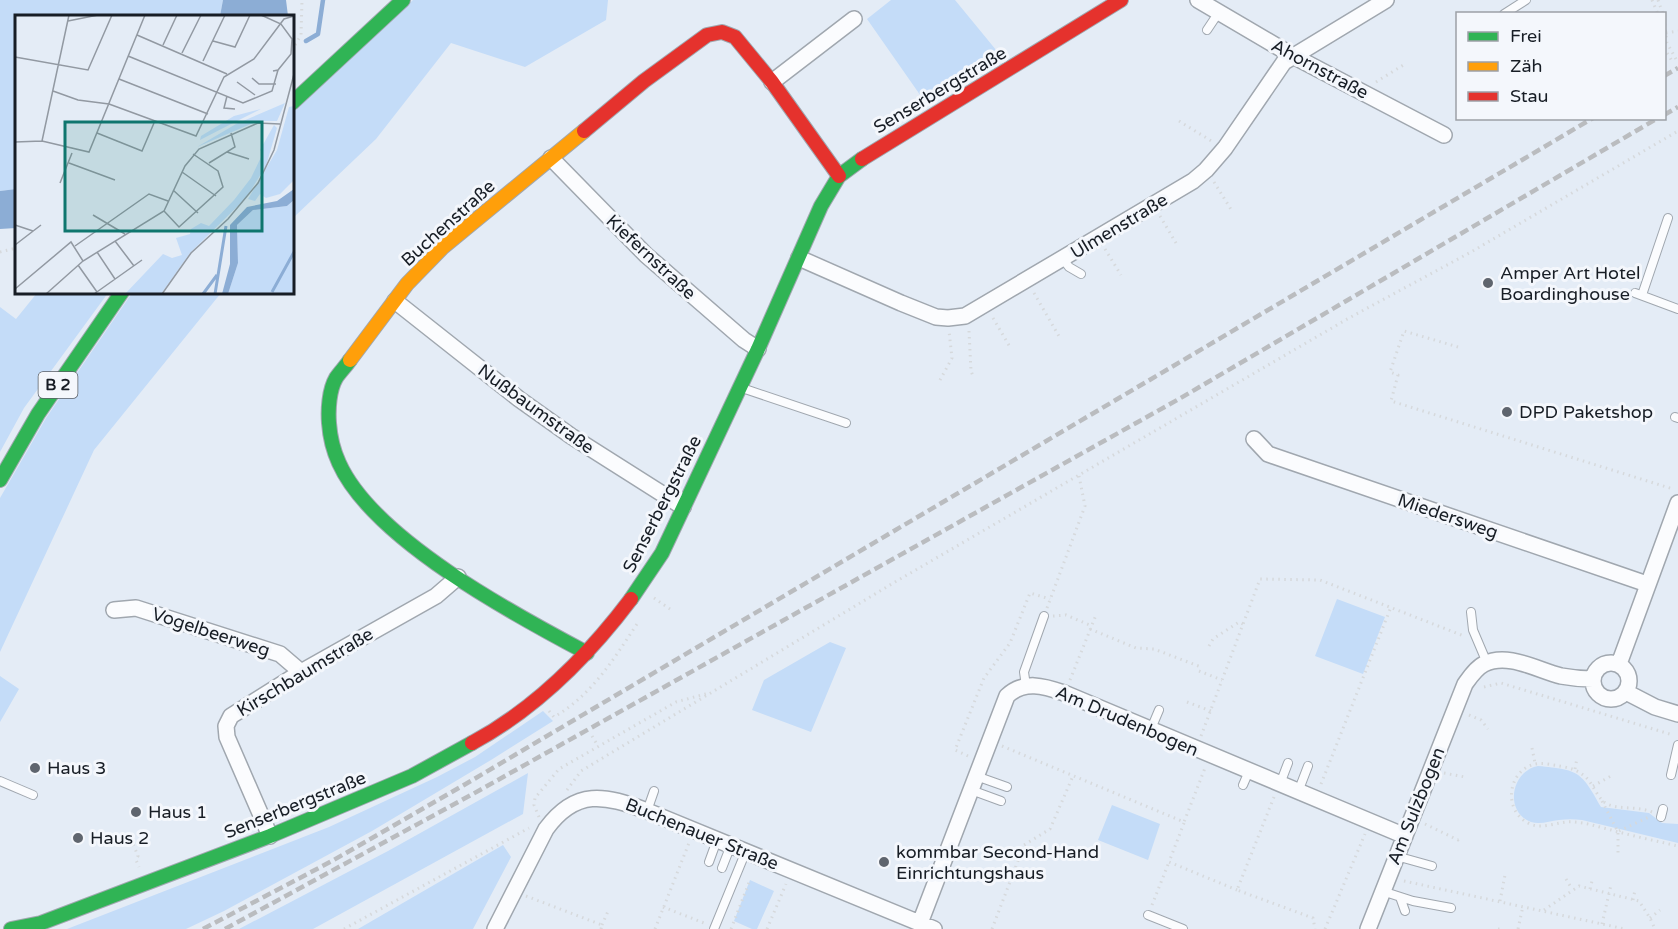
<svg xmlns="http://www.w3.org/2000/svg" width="1678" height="929" viewBox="0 0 1678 929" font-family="'Varela Round',sans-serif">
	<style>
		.green { fill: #c4dcf8 }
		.water { fill: #8cadd5 }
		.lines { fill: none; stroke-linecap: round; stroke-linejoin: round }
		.stream { stroke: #8cadd5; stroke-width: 4.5 }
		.lane-casing { stroke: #a0a7af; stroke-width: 10 }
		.street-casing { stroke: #a0a7af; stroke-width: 18 }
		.fast-casing { stroke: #a0a7af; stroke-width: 16 }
		.slow-casing { stroke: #a0a7af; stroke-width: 16 }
		.jam-casing { stroke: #a0a7af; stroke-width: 16 }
		.path { stroke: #d6d9dc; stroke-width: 3; stroke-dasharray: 1.5 4.5; stroke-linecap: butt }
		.lane { stroke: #fbfcfe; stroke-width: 8 }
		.street { stroke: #fbfcfe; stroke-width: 15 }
		.fast { stroke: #30b455; stroke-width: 14 }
		.slow { stroke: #ff9f0a; stroke-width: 14 }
		.jam { stroke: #e5322d; stroke-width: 14 }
		.rail { stroke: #babcbf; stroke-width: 4.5; stroke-dasharray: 9 4.5; stroke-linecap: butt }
		.poi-dot { fill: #5f656e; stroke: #f4f7fc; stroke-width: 2 }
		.labels { text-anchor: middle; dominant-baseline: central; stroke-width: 6; stroke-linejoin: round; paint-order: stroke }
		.shield { fill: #f4f7fc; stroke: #595e66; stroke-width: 1.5 }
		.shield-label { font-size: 16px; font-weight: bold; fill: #171d25 }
		.street-label { font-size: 18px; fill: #171d25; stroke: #f4f7fc }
		.poi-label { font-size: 18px; fill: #171d25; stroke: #f4f7fc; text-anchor: start }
		.inset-river { fill: none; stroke: #8cadd5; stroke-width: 3 }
		.inset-road { fill: none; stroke: #9299a2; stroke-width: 1.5 }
		.view { fill: #0f766e; fill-opacity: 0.15; stroke: #0f766e; stroke-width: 3 }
		.inset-edge { fill: none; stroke: #171d25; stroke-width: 3 }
	</style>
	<rect width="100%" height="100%" fill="#e4ecf6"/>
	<path class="green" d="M0 0H223L220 16H16V189L0 191Z
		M413 0H608L606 20 525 67 451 43 376 139 293 218 292 113Z
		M891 0H955L1001 56 925 102 867 19Z
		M37 293H108L24 408 0 452V307L16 319Z
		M132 293H221L94 450 0 652V498L46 418Z
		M1337 599 1385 617 1363 674 1315 656Z
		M830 642 846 648 811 732 752 710 764 680Z
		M0 676 19 689 0 722Z
		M543 711 553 721 491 760 372 831 224 911 186 929H67L329 827 437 777 475 757Z
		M1538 766C1579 770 1581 771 1601 807L1649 813 1662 823 1678 824V843L1582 820C1574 819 1567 819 1559 820 1550 821 1540 825 1531 822 1504 812 1511 771 1538 766Z
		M528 773 523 814 313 929H239L388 851Z
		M1112 805 1160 824 1148 860 1098 840Z
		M503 845 511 857 473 929H358Z
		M750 880 774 891 757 929H752L734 921Z"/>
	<path class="water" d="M223 0H286L288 16H220Z
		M16 189V228L0 229V191Z"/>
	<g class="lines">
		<path class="stream" d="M306 41 318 34 323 0"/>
		<g class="lane-casing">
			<path id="lane" d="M1504 14 1526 0
				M1207 30 1219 12
				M1063 259 1069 267 1081 274
				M1635 293 1678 309
				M1642 295 1668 218
				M742 388 846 423
				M1675 417 1678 418
				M1471 612 1473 630 1487 663
				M1026 686 1024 672 1044 616
				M1151 729 1159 710
				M1671 775 1678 745
				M976 776 1007 787
				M0 781 33 795
				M1280 784 1288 763
				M1243 785 1249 771
				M971 790 1001 801
				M1298 792 1308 766
				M647 811 654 791
				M1661 817 1663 809
				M1396 856 1432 866
				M709 862 717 840
				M722 868 731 845
				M1382 891 1413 901 1451 908
				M1400 897 1405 911
				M1148 915 1183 929
				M714 929 746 851"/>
		</g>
		<g class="street-casing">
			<path id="street" d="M1198 0 1295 57 1444 135
				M772 82 854 19
				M551 158 646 255 744 340 758 349
				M799 258 901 303 936 317 948 318 965 316 1193 181 1206 170 1225 148 1284 62 1386 0
				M395 301 519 399 571 436 683 507
				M1254 439 1268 454 1647 584
				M114 610 136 608 280 654 301 672
				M1593 681a18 18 0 1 1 36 0a18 18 0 1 1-36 0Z
				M1619 664 1678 503
				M1626 692 1655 707 1678 714
				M270 836 227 737 226 726 231 716 301 672 436 596 458 577
				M920 923 1007 696C1024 680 1044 686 1064 693L1405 836
				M495 929 546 829C576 788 605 795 647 811L934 929
				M1368 929 1465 684C1470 677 1476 668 1484 664 1508 652 1537 670 1561 676 1572 678 1581 679 1593 679"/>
		</g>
		<g class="fast-casing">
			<path id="fast" d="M292 103 403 0
				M350 360C346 366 340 372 336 378 329 390 328 410 329 423 330 437 333 450 339 463 373 539 515 615 587 653
				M0 480 38 414 122 292
				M631 599 662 553 758 349 821 206 839 176 862 159
				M11 929 41 923 270 836 412 776 472 743"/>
		</g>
		<g class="slow-casing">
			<path id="slow" d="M350 360 407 284 443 247 584 131"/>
		</g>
		<g class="jam-casing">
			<path id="jam" d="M584 131 644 81 707 35 722 32 735 37 772 82 839 176
				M862 159 1121 0
				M472 743C537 708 588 656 631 599"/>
		</g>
		<path class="path" d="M1652 0 1658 14
			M1658 0 1663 14
			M1664 18 1667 43 1676 59
			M1666 33 1678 31
			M1664 48 1672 61
			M292 50 301 35 302 0
			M1376 82 1405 64
			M1179 121 1213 142
			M1214 182 1232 211
			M1160 216 1176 243
			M1105 249 1121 275
			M0 252 16 248
			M1034 293 1060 338
			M993 318 1010 347
			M969 331 971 371 973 376
			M1458 347 1404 331 1390 372 1398 375 1391 401 1673 489
			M940 380 952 358 949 331
			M654 598 670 609
			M1047 608 1085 506 1079 476
			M1053 616 1066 615 1092 626
			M1090 629 1136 648 1154 649 1201 667
			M1209 646 1213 639 1239 622 1243 624
			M1199 671 1222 680
			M1070 680 1096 615
			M1484 687 1501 683 1673 735
			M1187 702 1211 711
			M549 711 554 717C592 695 613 660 637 624V621
			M1469 715 1481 720 1488 729
			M592 736 598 746
			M1201 736 1260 579 1320 580 1464 636
			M1002 746 1184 822 1205 768
			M1532 748 1535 763
			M968 756 955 750 984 678 1010 643 1030 593 1050 599
			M1575 769 1577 758
			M1444 773 1465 777
			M1321 784 1391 607
			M1593 786 1611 776
			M567 790 581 771 895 582 1349 318 1471 252 1678 131
			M1274 797 1237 890 1313 918 1315 929
			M1602 801 1618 832V853
			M1652 812C1638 806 1621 810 1607 804 1600 800 1597 793 1593 787 1583 768 1566 767 1547 764 1510 758 1498 810 1530 824 1544 830 1561 820 1575 822 1587 823 1599 827 1611 830 1633 836 1656 841 1678 846
			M539 817 534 805 535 798 559 769 676 702 709 693
			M1184 823 1169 862 1237 890
			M1425 824 1458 840 1461 838
			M1619 831 1651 816
			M131 839 138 856 136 860 139 867
			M1566 879 1572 889
			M1404 881 1625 929
			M1590 889 1592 881
			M526 896 602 925 601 929
			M1633 900 1635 890
			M1500 901 1505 875
			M1152 905 1169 862
			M663 907 704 923
			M1544 910 1579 886 1639 901 1650 918 1655 929
			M1650 918 1660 910
			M1602 924 1611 885
			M602 925 609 909
			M344 929 529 828
			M655 929 689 843
			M731 929 750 880
			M767 929 786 884
			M992 929 1024 845 1050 829 1073 776
			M1325 929 1365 834
			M1498 929H1500
			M1518 929 1523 906"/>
		<use href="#lane" class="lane"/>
		<use href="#street" class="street"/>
		<use href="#fast" class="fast"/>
		<use href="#slow" class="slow"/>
		<use href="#jam" class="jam"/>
		<path class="rail" d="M1664 76 1678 68
			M1664 115 1678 107
			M203 929 332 861 464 785 1593 118
			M225 929 471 795 1179 399 1658 118"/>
	</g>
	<g class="poi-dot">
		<circle cx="1488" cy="283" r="6"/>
		<circle cx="1507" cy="412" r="6"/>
		<circle cx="35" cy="768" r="6"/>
		<circle cx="136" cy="812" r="6"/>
		<circle cx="78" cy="838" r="6"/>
		<circle cx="884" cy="862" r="6"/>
	</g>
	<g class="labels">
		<rect class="shield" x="38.5" y="372" width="39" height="26" rx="4.5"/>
		<g class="shield-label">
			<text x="58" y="385">B 2</text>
		</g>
		<g class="street-label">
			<text transform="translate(1320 69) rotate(28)">Ahornstraße</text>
			<text transform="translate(940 90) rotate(-31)">Senserbergstraße</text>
			<text transform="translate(448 223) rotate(-42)">Buchenstraße</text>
			<text transform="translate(1119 226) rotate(-31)">Ulmenstraße</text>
			<text transform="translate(651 257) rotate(43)">Kiefernstraße</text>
			<text transform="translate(536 409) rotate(36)">Nußbaumstraße</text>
			<text transform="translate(662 504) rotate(-63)">Senserbergstraße</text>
			<text transform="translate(1448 516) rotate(19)">Miedersweg</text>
			<text transform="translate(211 632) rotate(18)">Vogelbeerweg</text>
			<text transform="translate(305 672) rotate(-31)">Kirschbaumstraße</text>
			<text transform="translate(1127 721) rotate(23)">Am Drudenbogen</text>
			<text transform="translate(295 805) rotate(-22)">Senserbergstraße</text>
			<text transform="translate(1416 806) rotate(-68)">Am Sulzbogen</text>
			<text transform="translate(702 834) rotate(22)">Buchenauer Straße</text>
		</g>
		<g class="poi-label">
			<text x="1500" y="273">Amper Art Hotel<tspan x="1500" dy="21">Boardinghouse</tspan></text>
			<text x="1519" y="412">DPD Paketshop</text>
			<text x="47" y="768">Haus 3</text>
			<text x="148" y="812">Haus 1</text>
			<text x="90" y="838">Haus 2</text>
			<text x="896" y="852">kommbar Second-Hand<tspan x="896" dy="21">Einrichtungshaus</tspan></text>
		</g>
	</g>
	<g transform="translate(15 15)">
		<rect width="279" height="279" fill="#e4ecf6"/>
		<path d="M270 88 262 106H243L182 132 221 109ZM279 91V165L265 179 251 183 245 179 240 186 233 184 262 135 274 92ZM246 94 220 107 185 125 186 121 219 101ZM259 110 262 113 251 151 231 183 175 238 146 279H110L148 239 157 243 167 240 161 223 175 219 176 214 186 208 194 211 219 185 236 163 248 138 245 135ZM279 185V279H213L223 248 222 210 238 195 272 191Z" fill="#c4dcf8"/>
		<path d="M279 174V185L272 191 238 195 222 210 223 248 213 279H207L215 249V210L232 192 262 186Z" fill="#8cadd5"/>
		<path class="inset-river" d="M257 277 279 237M188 279 202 260M200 279 211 211"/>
		<path class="inset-road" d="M246 0 266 9 277 24 276 39 263 55 258 56M53 6 83 0M122 20 212 59M198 26 220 32 235 0M148 30 162 0M167 38 186 0M113 41 228 88 257 76 263 55M0 42 73 55 97 0M188 46 210 0M237 63 244 69H261M104 64 193 99M222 67 240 80M38 76 63 85 94 89M212 81 209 93 220 94M94 89 181 121 209 62 239 44 269 4 279 1M82 118 127 136 139 108M27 126 54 0M0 127 27 126 74 137 130 0M212 137 234 144M54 148 100 165M194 148 220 132 216 118M167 157 201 181M45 168 57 138M158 175 183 198M149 196 164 212 208 172 203 156 178 139M78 200 110 219M0 210 18 216M100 226 119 251M0 230 26 210M60 231 134 179 153 186M82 237 100 264M63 250 82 277M0 274 56 227 68 246M31 279 68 246 149 196 170 151 184 134 243 108 265 109M79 279 127 245M147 279 176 238 213 204 243 168 259 135 279 59"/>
		<path class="view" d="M50 107H247V216H50Z"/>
		<rect width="279" height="279" class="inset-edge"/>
	</g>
	<rect x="1456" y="12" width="210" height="108" fill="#f4f7fc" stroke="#9ca0a6" stroke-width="1.5"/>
	<rect x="1468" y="32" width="30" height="9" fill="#30b455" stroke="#9ca0a6" stroke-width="1.5"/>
	<text x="1510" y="42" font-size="18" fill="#171d25">Frei</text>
	<rect x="1468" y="62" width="30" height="9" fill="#ff9f0a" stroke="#9ca0a6" stroke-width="1.5"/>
	<text x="1510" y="72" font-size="18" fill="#171d25">Zäh</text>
	<rect x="1468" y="92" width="30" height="9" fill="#e5322d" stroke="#9ca0a6" stroke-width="1.5"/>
	<text x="1510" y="102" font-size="18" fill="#171d25">Stau</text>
</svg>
